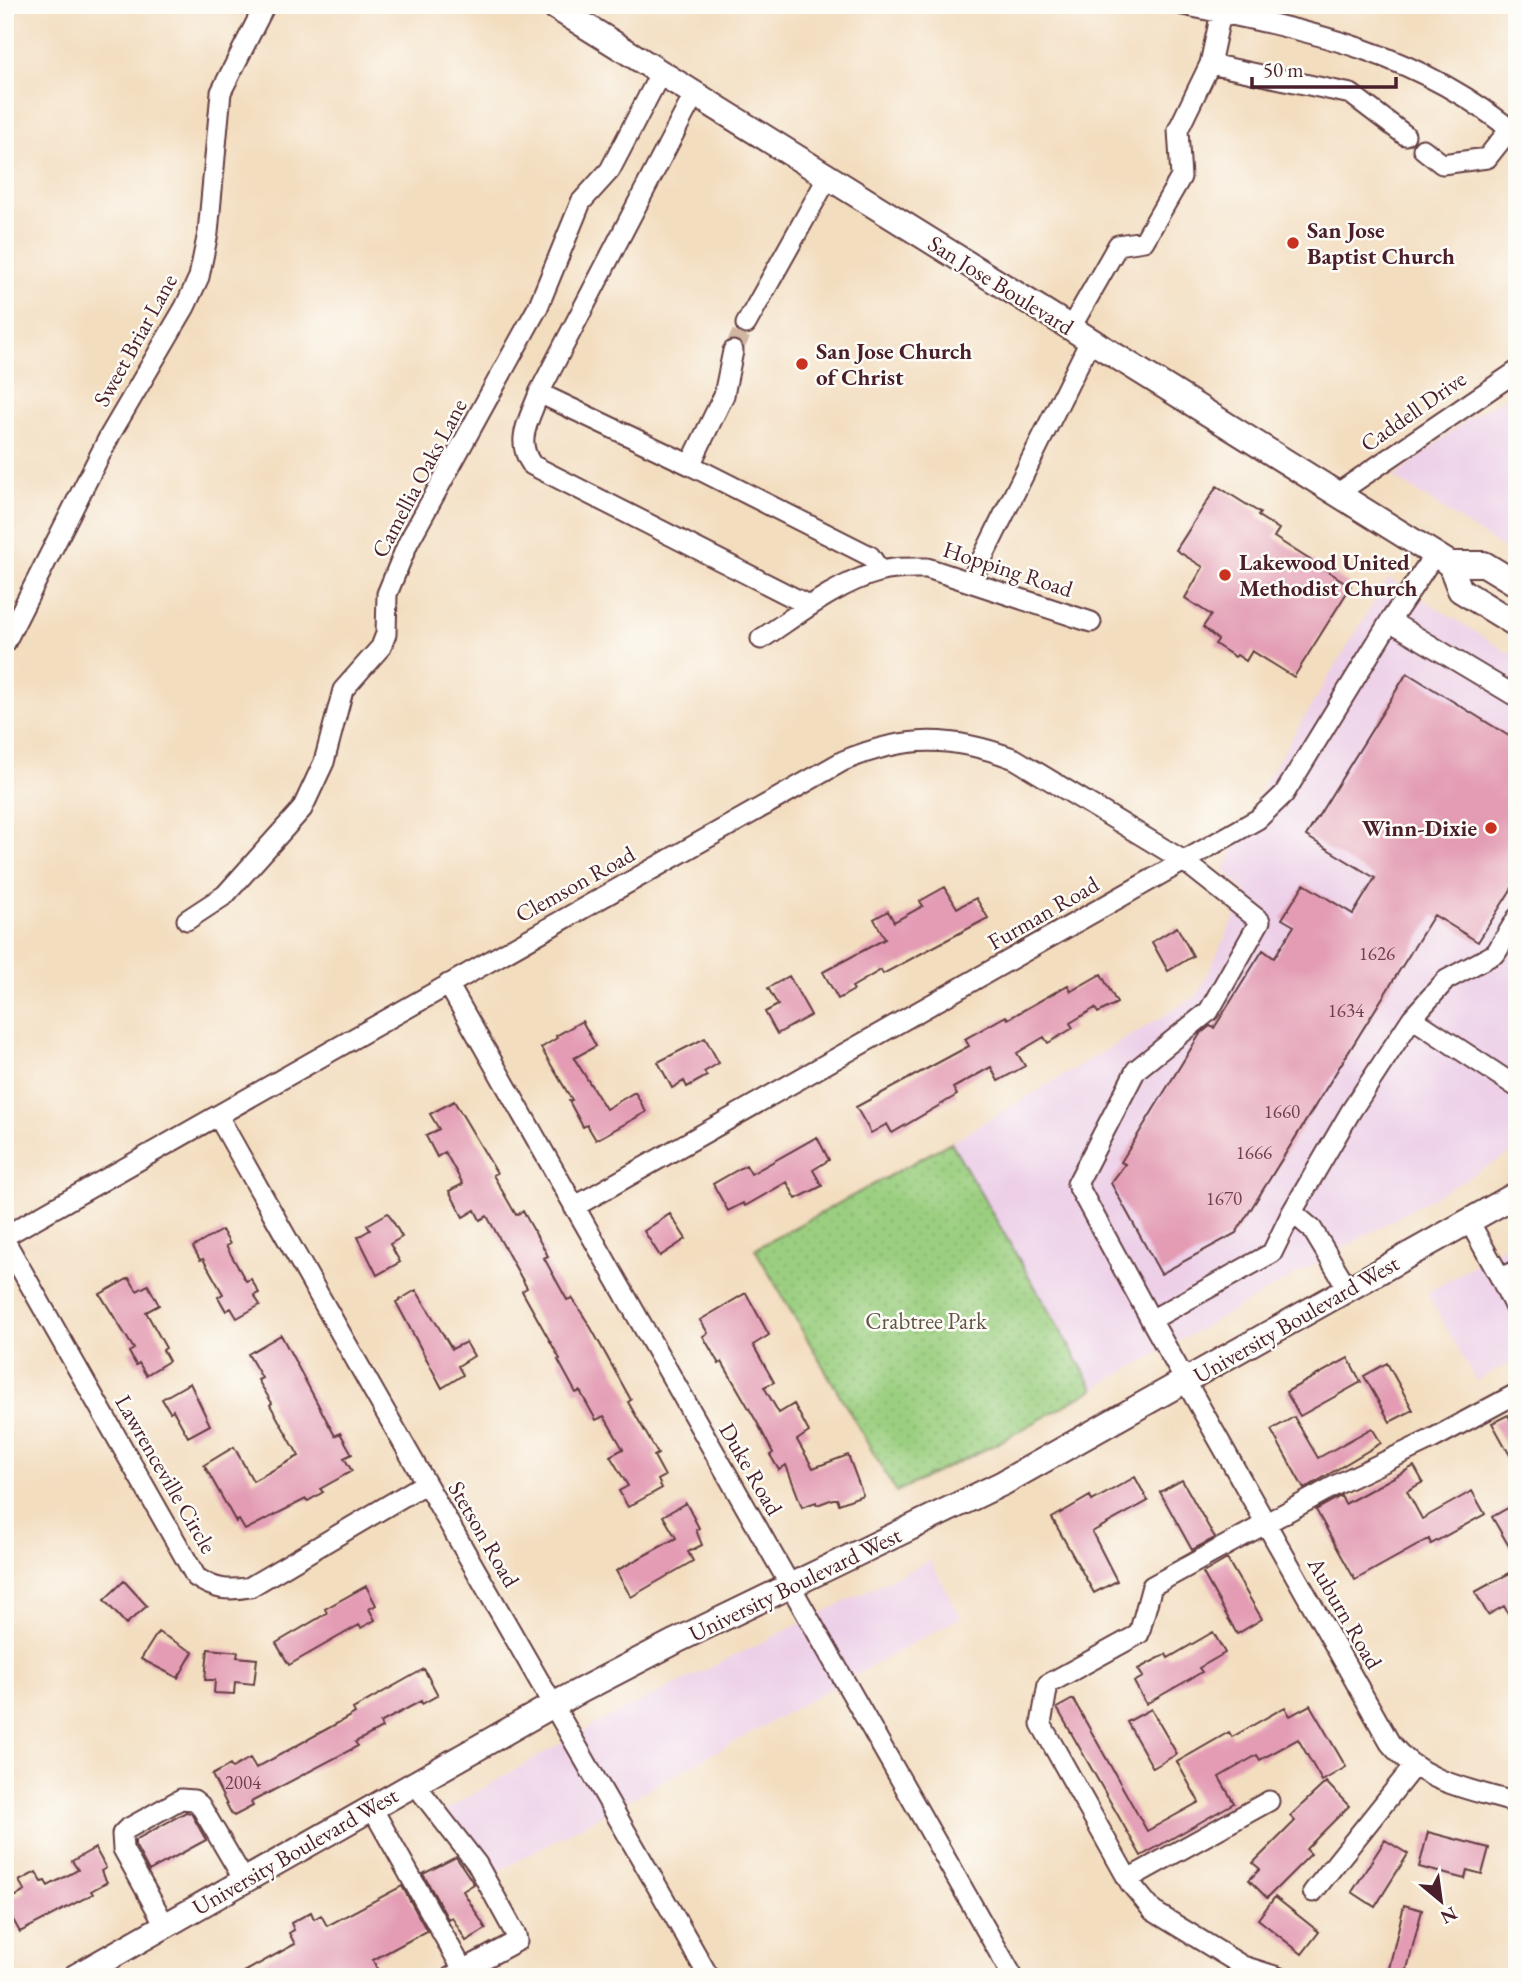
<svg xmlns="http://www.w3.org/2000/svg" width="1522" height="1982" viewBox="0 0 1522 1982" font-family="'EB Garamond',serif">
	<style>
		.built { fill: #edd0e8 }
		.grass { fill: url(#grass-dots); stroke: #727756; stroke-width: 2 }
		.building { fill: #e39cb4 }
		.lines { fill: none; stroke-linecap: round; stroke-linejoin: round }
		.minor-tunnel { stroke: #d1b7a1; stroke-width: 19; stroke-dasharray: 19 10; stroke-linecap: butt }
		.minor-casing { stroke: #633c41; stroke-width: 23 }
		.major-casing { stroke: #633c41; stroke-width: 28 }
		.minor { stroke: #fff; stroke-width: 19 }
		.major { stroke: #fff; stroke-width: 24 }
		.poi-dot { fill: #c8321e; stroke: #fdfcf7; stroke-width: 2.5 }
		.labels { text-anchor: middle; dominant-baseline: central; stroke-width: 5; stroke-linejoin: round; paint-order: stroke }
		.number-label { font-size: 19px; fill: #703e4d }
		.poi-label { font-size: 23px; font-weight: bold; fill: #4a1f2b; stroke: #fdfcf7; text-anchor: start }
		.street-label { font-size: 23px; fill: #4a1f2b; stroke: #fdfcf7 }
		.park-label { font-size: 23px; fill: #625444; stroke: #fdfcf7 }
	</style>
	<defs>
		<pattern id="grass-dots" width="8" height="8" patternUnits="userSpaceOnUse" patternTransform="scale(1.75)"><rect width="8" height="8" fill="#9bcf80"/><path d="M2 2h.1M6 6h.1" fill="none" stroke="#87b16f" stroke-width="1.8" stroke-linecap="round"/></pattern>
	</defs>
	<rect width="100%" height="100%" fill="#fdfcf7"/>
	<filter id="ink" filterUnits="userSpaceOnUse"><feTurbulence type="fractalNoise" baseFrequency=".0143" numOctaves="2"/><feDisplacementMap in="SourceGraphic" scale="14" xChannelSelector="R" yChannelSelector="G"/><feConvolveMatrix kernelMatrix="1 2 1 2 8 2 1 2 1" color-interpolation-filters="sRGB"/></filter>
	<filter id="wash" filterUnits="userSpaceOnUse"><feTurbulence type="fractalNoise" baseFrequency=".00686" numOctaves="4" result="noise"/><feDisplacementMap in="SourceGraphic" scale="28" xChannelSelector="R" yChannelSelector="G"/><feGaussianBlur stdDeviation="1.57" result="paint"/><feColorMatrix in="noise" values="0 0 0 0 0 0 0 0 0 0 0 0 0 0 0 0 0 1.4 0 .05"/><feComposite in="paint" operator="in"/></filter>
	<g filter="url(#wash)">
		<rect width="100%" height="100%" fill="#f3ddbf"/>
		<path class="built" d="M1517 391V558L1394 477 1470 417Z
			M1389 578 1517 658V1150L1094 1389 951 1142 1197 996 1247 892 1224 871 1266 780Z
			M1517 1238V1359L1476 1381 1427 1293Z
			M930 1560 961 1617 485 1879 446 1810 591 1726Z"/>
		<path class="grass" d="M951 1142 1094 1389 994 1445 896 1492 755 1249Z"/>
		<g id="blocks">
			<path class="building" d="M1217 486 1260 513 1258 516 1279 529 1274 537 1351 586 1294 677 1252 651 1246 661 1237 655 1235 657 1215 644 1218 640 1203 627 1211 615 1185 598 1203 567 1176 550Z
				M1407 673 1517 741V880L1478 942 1434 915 1236 1233 1161 1274 1111 1183 1125 1164 1121 1162 1200 1034 1210 1026 1214 1028 1263 950 1274 958 1294 926 1282 919 1304 884 1353 914 1375 878 1306 836Z
				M945 887 957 908 976 898 988 918 883 974 881 970 852 987 854 990 838 999 823 972 885 939 874 919 888 911 894 922 923 906 920 901Z
				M1177 927 1193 956 1168 971 1152 942Z
				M1101 974 1117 1003 1098 1013 1095 1008 1070 1023 1073 1028 1048 1043 1044 1037 1017 1053 1025 1066 998 1081 991 1067 953 1088 957 1095 892 1133 887 1124 871 1133 856 1107 969 1046 965 1039 1006 1016 1008 1019 1068 985 1071 991Z
				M789 976 811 1015 777 1034 765 1012 778 1005 768 988Z
				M582 1021 596 1046 574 1058 606 1109 635 1092 646 1112 596 1140 587 1125 583 1127 569 1101 572 1100 541 1048 557 1038 556 1036Z
				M705 1038 719 1063 704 1072 707 1076 687 1087 684 1081 672 1088 658 1062Z
				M454 1101 497 1173 493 1175 516 1215 523 1211 548 1256 544 1258 567 1300 572 1298 590 1326 631 1400 628 1402 658 1454 654 1456 665 1476 658 1480 662 1488 628 1507 619 1491 628 1486 610 1456 623 1449 604 1416 596 1420 580 1391 576 1393 558 1360 560 1359 522 1291 527 1288 487 1216 480 1220 475 1210 463 1217 449 1191 463 1184 445 1152 437 1157 426 1136 439 1129 430 1114Z
				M817 1137 829 1160 813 1170 822 1186 796 1199 787 1182 745 1206 743 1203 728 1211 713 1184 746 1165 751 1174Z
				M388 1213 402 1237 390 1244 400 1262 377 1275 358 1237 370 1230 367 1225Z
				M670 1214 686 1239 660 1256 644 1231Z
				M222 1230 230 1244 226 1246 246 1281 251 1279 259 1293 254 1295 260 1305 237 1318 231 1308 226 1311 218 1297 223 1294 203 1259 200 1260 193 1247Z
				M129 1278 137 1291 148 1285 159 1305 146 1312 166 1348 163 1350 169 1361 146 1375 139 1363 136 1365 129 1352 134 1349 100 1294Z
				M416 1290 452 1349 466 1342 474 1356 458 1366 463 1375 442 1388 396 1302Z
				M746 1293 769 1335 753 1345 774 1382 764 1387 779 1413 794 1404 809 1432 797 1440 813 1468 848 1455 863 1495 839 1504 837 1499H833L817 1505 816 1502 802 1507 786 1465 779 1470 770 1455 773 1453 758 1424 722 1362 719 1364 703 1336 708 1333 700 1320Z
				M281 1335 335 1436 340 1433 352 1454 344 1458 352 1471 320 1489 323 1492 308 1501 306 1499 245 1530 239 1520 236 1522 204 1465 234 1447 253 1481 299 1456 270 1405 272 1403 258 1380 262 1378 248 1354Z
				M1348 1358 1361 1382 1300 1416 1286 1392Z
				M1387 1363 1413 1410 1390 1422 1364 1376Z
				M190 1383 210 1425 188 1437 173 1410 170 1412 162 1399Z
				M1508 1415 1517 1431V1468L1492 1423Z
				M1294 1417 1318 1458 1372 1428 1381 1443 1304 1489 1271 1430Z
				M1414 1466 1423 1482 1407 1491 1422 1519 1472 1491 1485 1514 1431 1544 1429 1539 1355 1580 1316 1510 1341 1496 1345 1504Z
				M1135 1477 1148 1501 1092 1532 1117 1581 1094 1593 1052 1518 1090 1496 1092 1501Z
				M1182 1480 1215 1538 1192 1550 1160 1492Z
				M686 1503 699 1528 696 1530 702 1545 688 1552 693 1561 631 1597 616 1571 676 1538 663 1516Z
				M1517 1503V1560L1492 1517Z
				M1227 1559 1262 1619 1237 1634 1203 1573Z
				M1517 1569V1629L1504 1606 1488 1615 1475 1592Z
				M124 1581 147 1606 126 1624 104 1600Z
				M366 1586 376 1605 369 1609 375 1620 361 1628 359 1625 289 1665 276 1643 327 1613 325 1609Z
				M158 1632 193 1652 178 1678 141 1659Z
				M1213 1632 1225 1653 1199 1668 1202 1672 1146 1704 1134 1682 1143 1677 1138 1669 1166 1654 1168 1658Z
				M208 1649 238 1652 237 1657 257 1659 254 1684 235 1682 234 1694 214 1693 215 1680H205Z
				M424 1669 438 1695 422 1704 421 1701 380 1723 382 1728 355 1742 358 1746 251 1802 253 1806 234 1816 231 1813 212 1775 230 1765 232 1768 250 1758 256 1768 336 1724 355 1713 353 1709Z
				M1073 1699 1147 1831 1199 1802 1177 1762 1229 1732 1232 1737 1285 1707 1290 1716 1310 1705 1346 1767 1322 1781 1298 1739 1260 1760 1257 1755 1219 1777 1234 1803 1141 1856 1057 1708Z
				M1151 1709 1177 1754 1153 1768 1127 1722Z
				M1326 1782 1349 1806 1306 1849 1311 1854 1267 1898 1249 1880 1260 1869 1253 1863 1295 1821 1290 1816Z
				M186 1812 191 1813 206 1840 149 1871 135 1845V1840Z
				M1428 1832 1489 1848 1482 1874 1467 1870 1465 1879 1419 1867Z
				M1385 1840 1408 1854 1375 1907 1352 1892Z
				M95 1848 106 1868 101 1871 107 1882 91 1891 93 1894 20 1932 5 1906V1902L25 1891 19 1881 36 1872 42 1882 45 1881 48 1886 78 1870 72 1861Z
				M456 1857 474 1884 463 1891 486 1929 466 1941 452 1917 448 1919 423 1874Z
				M402 1886 427 1931 373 1960 378 1971 367 1977H235L295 1944 289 1933 294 1930 291 1923 311 1912 314 1919 321 1915 327 1926Z
				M1275 1897 1319 1932 1302 1954 1258 1919Z
				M1404 1905 1422 1910 1405 1977H1387Z"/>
		</g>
	</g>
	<g filter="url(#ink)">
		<use href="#blocks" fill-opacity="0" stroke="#633c41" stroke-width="2"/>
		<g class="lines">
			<path class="minor-tunnel" d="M733 351 746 324"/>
			<g class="minor-casing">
				<path id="minor" d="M1183 5C1306 30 1418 51 1517 135
					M1210 64 1221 13
					M1423 149 1442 164 1487 158 1510 129
					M746 324 828 177
					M1070 329 1118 245 1144 241 1181 177 1178 130 1210 64 1351 94 1405 135
					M733 351 724 395 690 465 870 556 880 571
					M539 393C530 419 514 440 532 465L810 606
					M690 465 539 393 695 93
					M1338 493 1517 371
					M971 581 1090 341
					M1390 621 1517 697
					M761 639C796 616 837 583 879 572 895 567 911 568 927 568L1091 622
					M5 643 110 435 185 307 199 277 208 233 221 92 265 5
					M187 920 225 895 302 809 324 762 343 690 381 647 386 634 387 594 408 543 538 307 581 202 610 170 661 72
					M448 984 1013 1977
					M1412 1018 1446 980 1496 953 1517 918
					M218 1116C379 1404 545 1690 709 1977
					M574 1207 1258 819 1284 794 1390 621 1434 555
					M1292 1212 1312 1229 1348 1289
					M1469 1221 1501 1279 1517 1270
					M5 1236 843 761C905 735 952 735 1015 759L1184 861 1260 921 1209 1011 1136 1070 1077 1184 1151 1320 1272 1253 1292 1212 1351 1111 1412 1018 1517 1087
					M5 1241 196 1577C215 1590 228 1591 250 1587L426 1483
					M1501 1279 1517 1312
					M1151 1320 1390 1743C1422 1783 1470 1789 1517 1803
					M415 1784 477 1864 516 1935 517 1941 463 1970
					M372 1808 463 1970 451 1977
					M1128 1879 1269 1801
					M1313 1892 1413 1767
					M165 1925 123 1849 122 1834 127 1829 181 1799 194 1800 200 1805 244 1880
					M1278 1977 1243 1966 1153 1911 1130 1883 1041 1724 1048 1684 1139 1634 1152 1586 1336 1485 1432 1439 1514 1395 1517 1399"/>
			</g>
			<g class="major-casing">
				<path id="major" d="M552 5 1450 564H1484L1517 584
					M1450 564 1460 590 1517 625
					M75 1977 553 1705 676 1641 1003 1483 1517 1194"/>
			</g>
			<use href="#minor" class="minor"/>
			<use href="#major" class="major"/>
		</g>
	</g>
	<g class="poi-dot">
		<circle cx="1293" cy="243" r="7"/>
		<circle cx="802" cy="364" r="7"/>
		<circle cx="1225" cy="575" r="7"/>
		<circle cx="1491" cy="828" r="7"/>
	</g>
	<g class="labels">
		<g class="number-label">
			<text x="1377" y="953">1626</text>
			<text x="1346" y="1010">1634</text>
			<text x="1282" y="1111">1660</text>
			<text x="1254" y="1152">1666</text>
			<text x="1224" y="1198">1670</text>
			<text x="243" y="1782">2004</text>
		</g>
		<g class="poi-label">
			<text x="1307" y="230">San Jose<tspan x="1307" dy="26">Baptist Church</tspan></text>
			<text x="816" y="351">San Jose Church<tspan x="816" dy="26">of Christ</tspan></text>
			<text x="1239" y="562">Lakewood United<tspan x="1239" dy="26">Methodist Church</tspan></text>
			<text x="1477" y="828" text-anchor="end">Winn-Dixie</text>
		</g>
		<g class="street-label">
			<text transform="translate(1001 285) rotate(32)">San Jose Boulevard</text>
			<text transform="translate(135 340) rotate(-61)">Sweet Briar Lane</text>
			<text transform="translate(1413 411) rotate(-35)">Caddell Drive</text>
			<text transform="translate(419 478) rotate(-62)">Camellia Oaks Lane</text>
			<text transform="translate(1008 569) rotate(18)">Hopping Road</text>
			<text transform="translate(575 884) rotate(-29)">Clemson Road</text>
			<text transform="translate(1043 913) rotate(-30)">Furman Road</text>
			<text transform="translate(1296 1319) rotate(-30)">University Boulevard West</text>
			<text transform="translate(751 1469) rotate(60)">Duke Road</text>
			<text transform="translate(166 1474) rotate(60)">Lawrenceville Circle</text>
			<text transform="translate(484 1534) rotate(60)">Stetson Road</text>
			<text transform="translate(795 1584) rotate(-26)">University Boulevard West</text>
			<text transform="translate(1345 1613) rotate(60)">Auburn Road</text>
			<text transform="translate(295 1851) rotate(-30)">University Boulevard West</text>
		</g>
		<g class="park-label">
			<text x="926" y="1321">Crabtree Park</text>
		</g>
	</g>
	<rect width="1522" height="1982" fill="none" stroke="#fdfcf7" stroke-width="28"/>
	<g transform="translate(1441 1901) rotate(151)" stroke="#fdfcf7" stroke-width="5" paint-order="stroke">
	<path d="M0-5L12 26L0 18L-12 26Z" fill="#4a1f2b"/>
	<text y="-10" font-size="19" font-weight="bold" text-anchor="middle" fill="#4a1f2b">N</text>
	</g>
	<path d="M1252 77v10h144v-10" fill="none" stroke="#4a1f2b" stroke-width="3.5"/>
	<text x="1263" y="77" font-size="21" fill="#4a1f2b" stroke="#fdfcf7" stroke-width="5" paint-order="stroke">50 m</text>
</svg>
